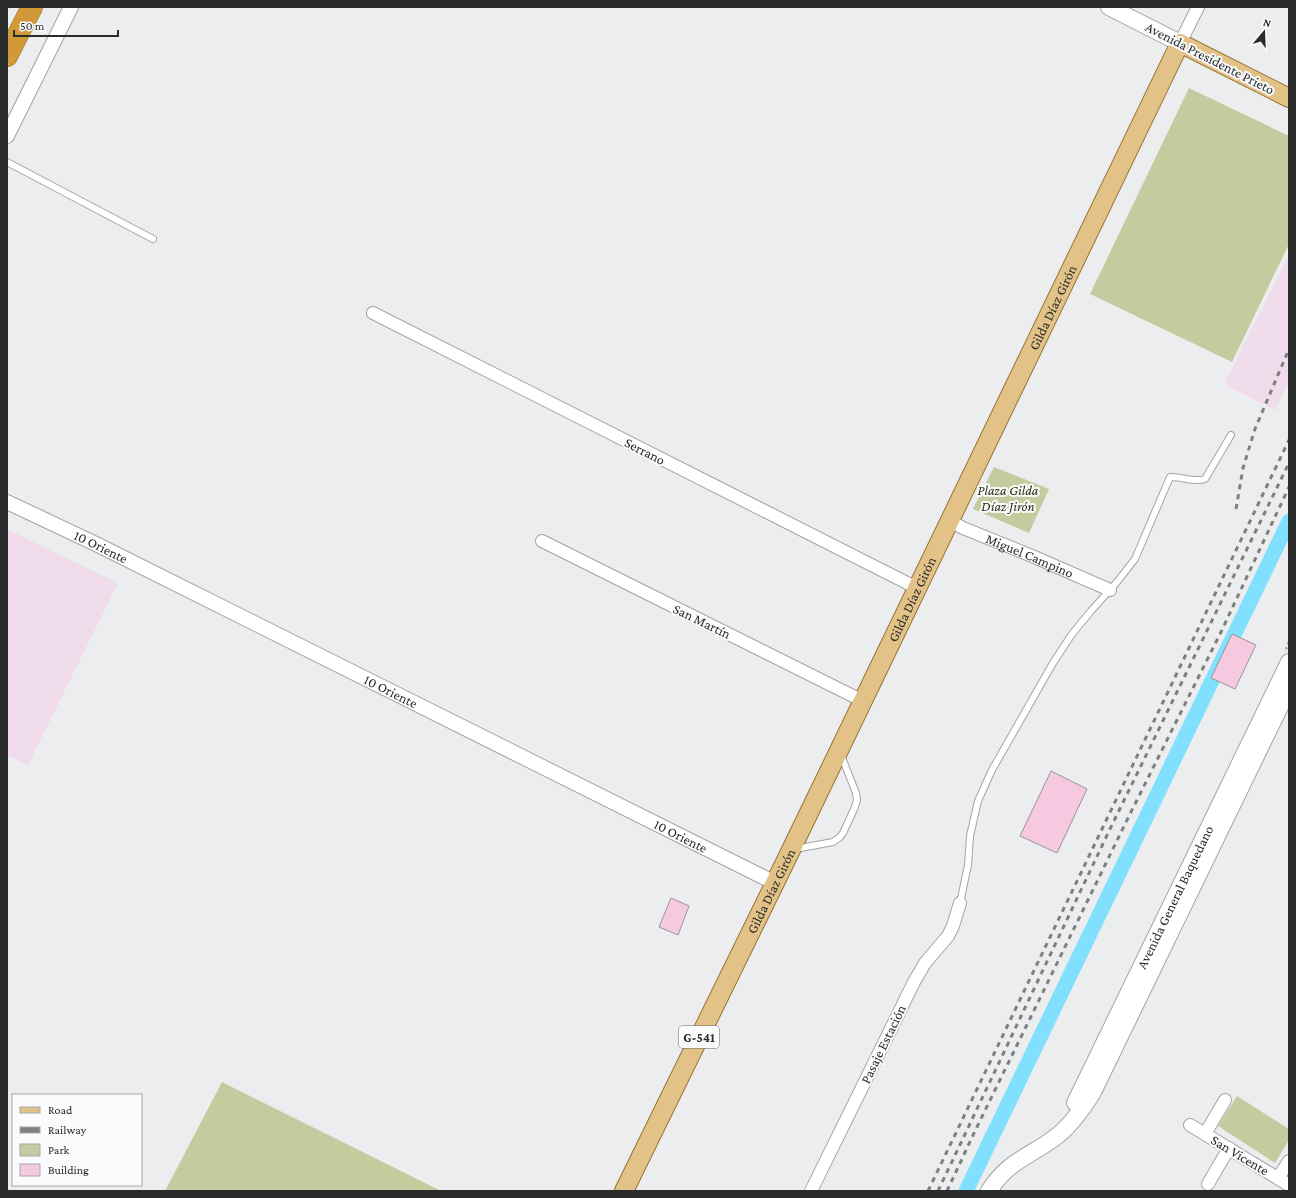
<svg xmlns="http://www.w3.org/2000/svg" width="1296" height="1198" viewBox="0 0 1296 1198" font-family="'Crimson Pro',serif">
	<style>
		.industrial { fill: #f1dcec }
		.green { fill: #c4cc9f }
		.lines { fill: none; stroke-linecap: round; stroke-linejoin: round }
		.canal { stroke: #80e0fd; stroke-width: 15 }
		.building { fill: #f7c9e0; stroke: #979596 }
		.service-casing { stroke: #a3a4a5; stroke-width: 8 }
		.minor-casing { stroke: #a3a4a5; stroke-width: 14 }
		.tertiary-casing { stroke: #a3a4a5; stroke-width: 16 }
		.secondary-casing { stroke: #a3a4a5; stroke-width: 18 }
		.primary-casing { stroke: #977233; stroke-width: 20 }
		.motorway-casing { stroke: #977233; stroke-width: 22 }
		.path { stroke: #9a9b9c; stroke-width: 2.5; stroke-dasharray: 2 3; stroke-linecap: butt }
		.service { stroke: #fff; stroke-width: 6 }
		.minor { stroke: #fff; stroke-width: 12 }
		.tertiary { stroke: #fff; stroke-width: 14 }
		.secondary { stroke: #fff; stroke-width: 16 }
		.primary { stroke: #e3c287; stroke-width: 18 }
		.motorway { stroke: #d19937; stroke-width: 21 }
		.rail { stroke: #7e7f80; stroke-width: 3; stroke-dasharray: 5 5; stroke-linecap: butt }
		.labels { text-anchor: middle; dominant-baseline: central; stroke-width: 4; stroke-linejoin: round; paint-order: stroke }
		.shield { fill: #f9fbfc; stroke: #68696a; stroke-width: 1 }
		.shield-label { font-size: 13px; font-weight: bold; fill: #2a2b2b }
		.street-label { font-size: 14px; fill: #2a2b2b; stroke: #f9fbfc }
		.park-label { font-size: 14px; font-style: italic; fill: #292d0c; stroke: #f9fbfc }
	</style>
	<rect width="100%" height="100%" fill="#ecedef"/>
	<path class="industrial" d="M1289 255V381L1276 410 1227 386 1225 382Z
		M7 529 118 583 28 765 7 755Z"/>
	<path class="green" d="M1189 88 1289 136V244L1232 362 1090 294Z
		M994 467 1049 489 1029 533 973 509Z
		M222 1082 441 1191H165Z
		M1237 1096 1289 1129V1140L1275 1163 1218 1126Z"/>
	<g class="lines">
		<path class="canal" d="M966 1191 1289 521"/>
	</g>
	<path class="building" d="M1232 634 1256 645 1235 689 1211 678Z
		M1051 771 1087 789 1057 853 1020 836Z
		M671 898 689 906 678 935 659 927Z"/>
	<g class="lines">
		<g class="service-casing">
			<path id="service" d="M7 162 153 239
				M795 849 833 842 840 837 843 833 855 807 857 800 856 793 841 755
				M960 903 968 865 970 836 978 801 992 770 1053 663 1072 634 1091 611 1117 582 1135 559 1170 477C1182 476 1192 483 1205 479L1231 435"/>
		</g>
		<g class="minor-casing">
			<g id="minor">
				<path d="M1180 43 1198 7"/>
				<path d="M373 313 917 588"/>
				<path id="s1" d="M950 521 963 528 1032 556 1110 590"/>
				<path d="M542 541 863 701"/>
				<path d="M1190 1125 1289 1185"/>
				<path d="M1205 1134 1225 1100"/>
				<path d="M1278 1178 1289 1161"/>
				<path d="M1208 1184 1229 1148"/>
				<path d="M811 1191 914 982 925 963 948 936 953 926 960 903"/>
			</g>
		</g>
		<g class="tertiary-casing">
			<g id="tertiary">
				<path d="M7 136 71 7"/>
				<path id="s2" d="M7 502 98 545 775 883"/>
			</g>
		</g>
		<g class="secondary-casing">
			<g id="secondary">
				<path d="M1109 7 1180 43"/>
				<path id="s3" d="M1075 1103 1289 662"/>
				<path d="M989 1191C1007 1162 1028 1157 1053 1139 1070 1127 1082 1110 1093 1092L1289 688"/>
			</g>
		</g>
		<g class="primary-casing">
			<g id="primary">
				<path id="s4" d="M624 1191 791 850 1180 43 1289 98"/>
			</g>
		</g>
		<g class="motorway-casing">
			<path id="motorway" d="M7 56 32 7"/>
		</g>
		<path class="path" d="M1286 649 1289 642"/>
		<use href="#service" class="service"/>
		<use href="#minor" class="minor"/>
		<use href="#tertiary" class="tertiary"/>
		<use href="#secondary" class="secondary"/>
		<use href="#primary" class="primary"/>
		<use href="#motorway" class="motorway"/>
		<path class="rail" d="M1236 509 1243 468 1255 429 1289 349
			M928 1191 1289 440
			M938 1191 1110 829 1289 463
			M947 1191 975 1131 1130 814 1221 632 1289 487"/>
	</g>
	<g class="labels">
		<rect class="shield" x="679" y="1026" width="40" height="22" rx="3"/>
		<g class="shield-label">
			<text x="699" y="1037">G-541</text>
		</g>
		<g class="street-label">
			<text transform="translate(1210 58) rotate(27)">Avenida Presidente Prieto</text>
			<text stroke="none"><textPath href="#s4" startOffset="982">Gilda Díaz Girón</textPath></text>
			<text transform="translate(645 451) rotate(27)">Serrano</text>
			<text stroke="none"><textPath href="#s2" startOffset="104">10 Oriente</textPath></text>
			<text stroke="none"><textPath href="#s1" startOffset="87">Miguel Campino</textPath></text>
			<text stroke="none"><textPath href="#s4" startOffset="658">Gilda Díaz Girón</textPath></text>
			<text transform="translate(702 621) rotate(26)">San Martín</text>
			<text stroke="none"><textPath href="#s2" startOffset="428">10 Oriente</textPath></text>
			<text stroke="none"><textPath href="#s2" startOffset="752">10 Oriente</textPath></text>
			<text stroke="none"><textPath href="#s4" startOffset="334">Gilda Díaz Girón</textPath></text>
			<text stroke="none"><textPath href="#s3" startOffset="229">Avenida General Baquedano</textPath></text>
			<text transform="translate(883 1044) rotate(-64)">Pasaje Estación</text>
			<text transform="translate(1240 1155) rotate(31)">San Vicente</text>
		</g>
		<g class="park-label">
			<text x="1008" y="490">Plaza Gilda<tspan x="1008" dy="16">Díaz Jirón</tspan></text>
		</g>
	</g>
	<rect width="1296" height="1198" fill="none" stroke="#2a2b2b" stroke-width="16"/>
	<rect x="12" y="1094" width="130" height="92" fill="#f9fbfc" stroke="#a6a8a8"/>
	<rect x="20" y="1107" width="20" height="6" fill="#e3c287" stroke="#a6a8a8"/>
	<text x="48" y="1114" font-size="12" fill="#2a2b2b">Road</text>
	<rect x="20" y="1127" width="20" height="6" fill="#7e7f80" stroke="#a6a8a8"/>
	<text x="48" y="1134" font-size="12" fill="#2a2b2b">Railway</text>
	<rect x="20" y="1144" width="20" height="12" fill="#c4cc9f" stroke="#a6a8a8"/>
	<text x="48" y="1154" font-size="12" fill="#2a2b2b">Park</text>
	<rect x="20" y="1164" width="20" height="12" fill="#f7c9e0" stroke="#a6a8a8"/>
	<text x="48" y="1174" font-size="12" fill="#2a2b2b">Building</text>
	<g transform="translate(1264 32) rotate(19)" stroke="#f9fbfc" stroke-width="3" paint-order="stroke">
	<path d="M0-3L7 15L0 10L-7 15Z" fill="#2a2b2b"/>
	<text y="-6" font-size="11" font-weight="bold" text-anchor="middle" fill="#2a2b2b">N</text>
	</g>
	<path d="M14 30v6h104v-6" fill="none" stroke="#2a2b2b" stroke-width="2"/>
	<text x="20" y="30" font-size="12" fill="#2a2b2b" stroke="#f9fbfc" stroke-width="3" paint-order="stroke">50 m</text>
</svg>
